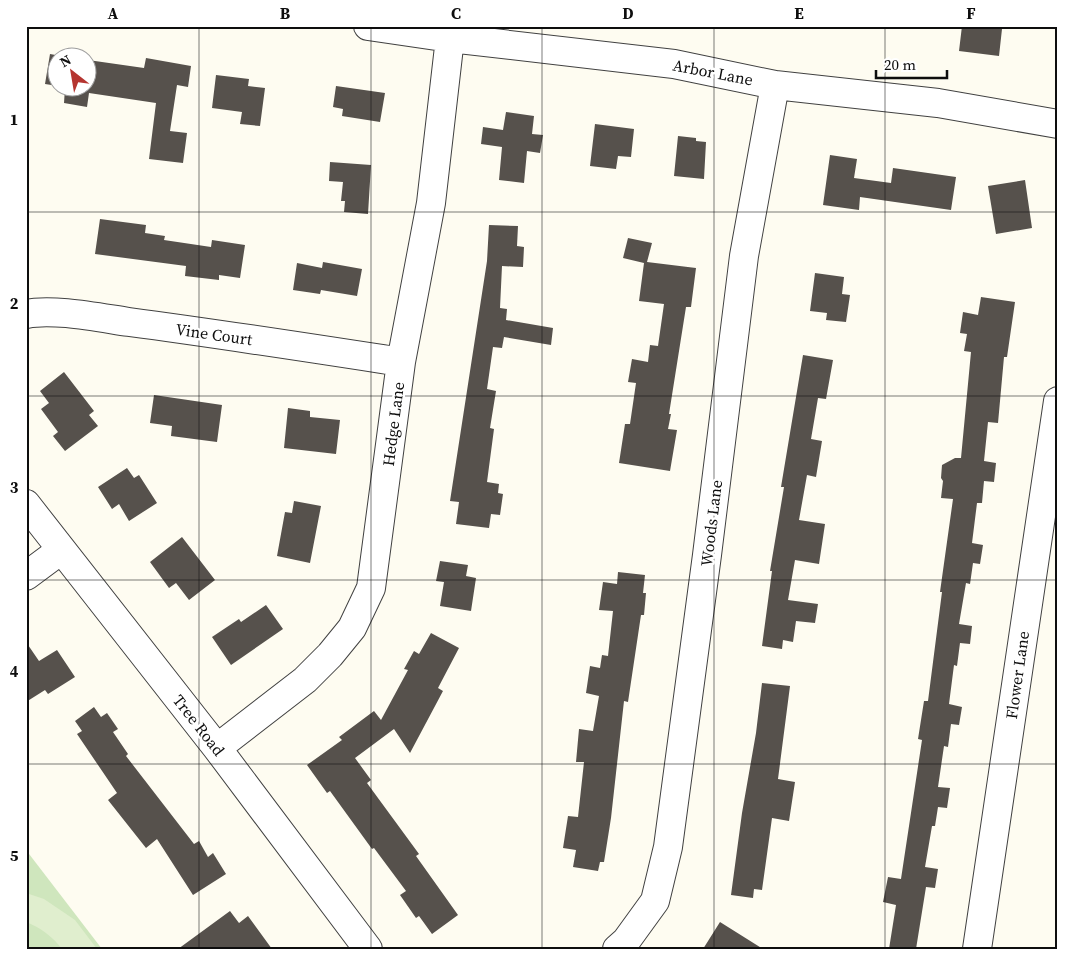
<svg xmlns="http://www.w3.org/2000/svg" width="1084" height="975" viewBox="0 0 1084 975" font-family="'Source Serif 4',serif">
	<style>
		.green { fill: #cfe6bd }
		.pitch { fill: #e0eece }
		.building { fill: #56514c }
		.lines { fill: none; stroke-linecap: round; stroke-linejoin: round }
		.minor-casing { stroke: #414141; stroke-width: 30 }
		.minor { stroke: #fff; stroke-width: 28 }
		.grid { fill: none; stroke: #0e0e0e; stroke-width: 1; stroke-opacity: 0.55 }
		.labels { text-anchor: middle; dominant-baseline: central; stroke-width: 5; stroke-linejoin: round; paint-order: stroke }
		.street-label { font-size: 16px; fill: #0e0e0e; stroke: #fff }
		.neatline { fill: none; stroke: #0e0e0e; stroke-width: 2 }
		.grid-label { font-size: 16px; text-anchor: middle; font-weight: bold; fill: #0e0e0e }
	</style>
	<rect width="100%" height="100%" fill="#fefcf1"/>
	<path class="green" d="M26 850 102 949H26Z"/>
	<path class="pitch" d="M26 893 44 899 75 920 97 949H62C54 938 40 927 26 922Z"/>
	<path class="building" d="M962 26 1002 29 999 56 959 51Z
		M50 54 72 58H58V86L45 84Z
		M146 58 191 66 188 87 177 85 170 131 187 133 183 163 149 159 156 103 89 93 87 107 64 103 65 88H88V60L144 68Z
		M216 75 249 79 248 86 265 88 260 126 240 124 242 112 212 108Z
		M336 86 385 93 380 122 342 116 343 109 333 107Z
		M506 112 534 116 532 134 543 135 540 153 527 151 524 183 499 180 502 147 481 144 483 127 503 130Z
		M595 124 634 129 631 157 618 156 616 169 590 166Z
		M678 136 696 138V141L706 142 704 179 674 176Z
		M830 155 857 159 854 178 891 183 893 168 956 177 951 210 860 197 859 210 823 205Z
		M330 162 371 165 368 214 344 212 345 201H341L343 182 329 181Z
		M1025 180 1032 228 996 234 988 186Z
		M100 219 146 225 145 233 165 236 164 240 211 247 212 240 245 245 240 278 219 275V280L185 276 186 266 95 254Z
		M489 225 518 226 517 246 524 247 523 267 502 266 500 308 507 309 506 320 553 328 551 345 504 337 502 348 493 347 487 389 496 391 490 428 494 429 487 482 499 484 498 493 503 494 500 515 491 514 489 528 456 524 459 502 450 501 487 261Z
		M628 238 652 243 647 262 696 268 691 307H686L669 414H671L668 429 677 430 670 471 619 463 625 424H630L636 383 628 382 632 359 648 362 650 345 658 346 664 304 639 301 644 263 623 258Z
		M323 262 362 269 357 296 321 290 320 294 293 290 297 263 322 268Z
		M815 273 844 277 842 294 850 295 846 322 826 320 827 313 810 311Z
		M981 297 1015 302 1007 357H1004L998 423 988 422 984 461 996 463 994 482 984 481 982 503H977L972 543 983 545 980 564 973 563 970 584 966 583 959 624 972 626 970 644 960 643 957 666 954 665 949 704 962 707 959 725 951 724 948 747 944 746 938 787 950 788 947 808 938 807 935 826H932L925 867 938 869 935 888 926 887 916 949H889L896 905 883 902 888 877 901 879 922 740 918 739 924 701H928L942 592H940L953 499 941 498 943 481 941 478 942 465 955 458H961L971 352 964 351 967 334 960 333 963 312 978 315Z
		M803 355 833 360 826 399 818 398 811 439 822 441 816 477 807 475 799 520 825 524 819 564 795 560 788 600 818 604 815 623 796 621 793 642 783 640 782 649 762 646 772 571H770L784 487H781Z
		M64 372 94 411 89 415 98 426 65 451 53 436 58 432 41 409 49 403 40 391Z
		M154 395 222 405 217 442 171 436 172 426 150 423Z
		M288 408 310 411V417L340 420 336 454 284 448Z
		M127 468 134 478 139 475 157 503 129 521 119 504 112 509 98 487Z
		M294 501 321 506 310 563 277 556 285 512 292 513Z
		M182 537 215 580 189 600 176 583 169 588 150 562Z
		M440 561 468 565 466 576 476 578 471 611 440 606 444 582 436 581Z
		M618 572 645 575 643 593H646L644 615H641L628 702 624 701 611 818 604 862H600L598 871 573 867 576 850 563 848 568 816 578 817 584 762H576L579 729 593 731 599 696 586 693 590 666 600 668 602 655 608 656 613 611 599 610 603 582 617 584Z
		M266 605 283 629 231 665 212 637 239 619 241 622Z
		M431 633 459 648 438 688 443 691 410 753 394 729 355 758 371 780 367 783 419 854 416 856 458 915 432 934 419 916 416 918 400 895 406 891 374 848 372 849 330 791 327 793 307 765 342 740 339 737 374 711 381 720 408 670 404 669 414 651 419 654Z
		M26 642 39 661 57 650 75 677 48 694 45 690 26 702Z
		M762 683 790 686 778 779 795 782 789 821 772 818 762 890 754 889 753 898 731 895 742 813 756 733Z
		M94 707 101 717 107 713 118 729 113 732 128 754 126 756 194 844 199 841 208 857 213 853 226 874 193 895 157 839 146 848 108 800 117 793 77 734 82 731 75 721Z
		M230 911 239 923 248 916 272 949H178Z
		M720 922 763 949H703Z"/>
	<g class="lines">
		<g class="minor-casing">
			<path id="minor" d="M368 26 450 38 674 64 775 85 938 103 1058 124
				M26 314C53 308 101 318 129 322 220 334 310 348 401 362
				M26 504 217 748 368 949
				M26 576 61 550
				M217 748 305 680 330 655 352 628 371 588 401 362 431 203 450 38
				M617 949 626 941 655 901 668 847 707 555 744 256 775 85
				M977 949 1058 401"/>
		</g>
		<use href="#minor" class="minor"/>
	</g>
	<path class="grid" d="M199 26V949M371 26V949M542 26V949M714 26V949M885 26V949M26 212H1058M26 396H1058M26 580H1058M26 764H1058"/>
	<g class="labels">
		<g class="street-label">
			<text transform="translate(713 72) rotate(11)">Arbor Lane</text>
			<text transform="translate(214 334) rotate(8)">Vine Court</text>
			<text transform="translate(393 424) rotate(-83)">Hedge Lane</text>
			<text transform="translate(711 523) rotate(-83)">Woods Lane</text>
			<text transform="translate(1017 675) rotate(-82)">Flower Lane</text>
			<text transform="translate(199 725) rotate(52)">Tree Road</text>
		</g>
	</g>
	<rect width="1084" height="975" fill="none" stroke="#ffffff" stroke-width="55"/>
	<g transform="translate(72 72) rotate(329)"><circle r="24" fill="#ffffff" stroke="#9f9f9f"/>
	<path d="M0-4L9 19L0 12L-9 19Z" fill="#b53530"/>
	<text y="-8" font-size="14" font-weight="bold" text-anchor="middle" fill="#0e0e0e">N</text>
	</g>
	<path d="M876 70v8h71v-8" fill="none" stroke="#0e0e0e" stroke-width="2.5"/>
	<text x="884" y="70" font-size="15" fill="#0e0e0e" stroke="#ffffff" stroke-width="4" paint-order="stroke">20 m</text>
	<rect x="28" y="28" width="1028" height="920" class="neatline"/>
	<g class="grid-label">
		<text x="113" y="19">A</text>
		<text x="285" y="19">B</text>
		<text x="456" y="19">C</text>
		<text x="628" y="19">D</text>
		<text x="799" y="19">E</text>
		<text x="971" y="19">F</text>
		<text x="14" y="125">1</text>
		<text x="14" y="309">2</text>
		<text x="14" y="493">3</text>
		<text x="14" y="677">4</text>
		<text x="14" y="861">5</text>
	</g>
</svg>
